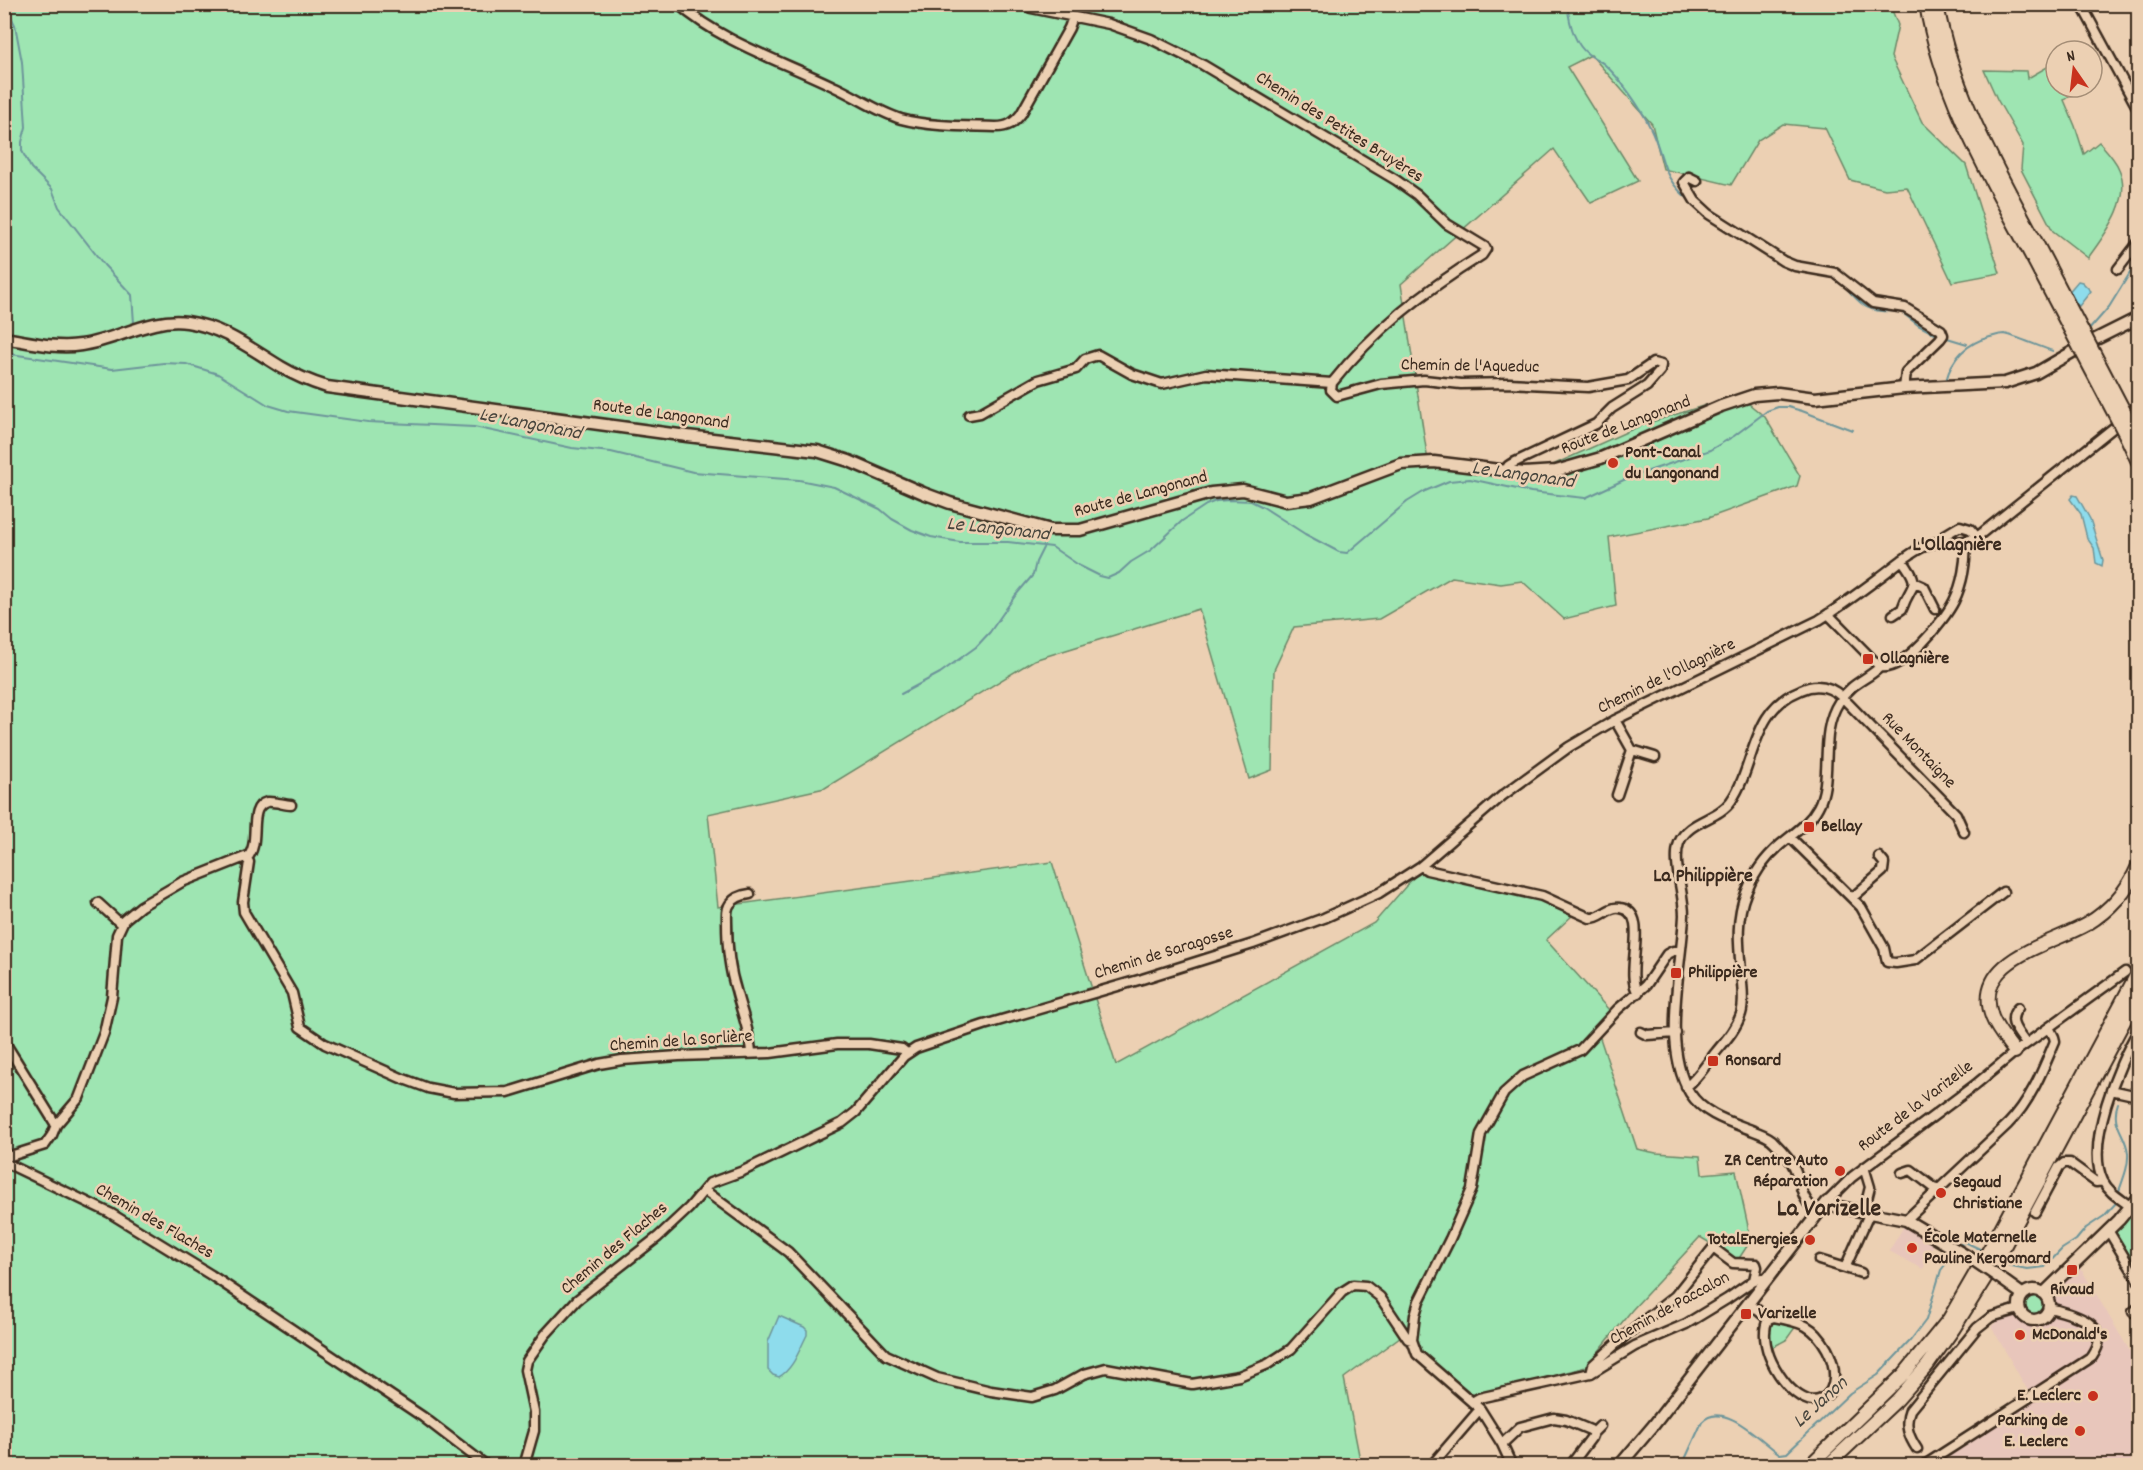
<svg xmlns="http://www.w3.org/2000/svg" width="2143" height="1470" viewBox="0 0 2143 1470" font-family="Dekko,sans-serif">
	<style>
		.built { fill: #e8c6bb }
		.green { fill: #9ee5b2; stroke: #6c8868; stroke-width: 1.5 }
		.water { fill: #8edcec; stroke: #6d959a; stroke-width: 1.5 }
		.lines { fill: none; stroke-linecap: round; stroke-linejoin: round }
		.stream { stroke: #6d959a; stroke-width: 2 }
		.minor-tunnel { stroke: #c9af95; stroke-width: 8; stroke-dasharray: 8 4; stroke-linecap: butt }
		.minor-casing { stroke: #3b2a1e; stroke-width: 13 }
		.major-casing { stroke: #3b2a1e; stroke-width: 15 }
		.highway-casing { stroke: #3b2a1e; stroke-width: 16 }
		.minor { stroke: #ecd0b3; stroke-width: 8 }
		.major { stroke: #ecd0b3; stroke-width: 10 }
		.highway { stroke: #ecd0b3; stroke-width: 12 }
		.major-bridge-casing { stroke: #3b2a1e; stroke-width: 15; stroke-linecap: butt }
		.highway-bridge-casing { stroke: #3b2a1e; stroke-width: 16; stroke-linecap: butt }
		.major-bridge { stroke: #ecd0b3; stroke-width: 10 }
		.highway-bridge { stroke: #ecd0b3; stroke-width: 12 }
		.poi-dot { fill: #c8321e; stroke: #ecd0b3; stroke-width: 2 }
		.labels { text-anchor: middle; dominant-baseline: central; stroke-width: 5; stroke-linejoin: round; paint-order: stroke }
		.street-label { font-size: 18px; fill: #3b2a1e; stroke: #ecd0b3 }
		.poi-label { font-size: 18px; font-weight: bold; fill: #3b2a1e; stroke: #ecd0b3; text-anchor: start }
		.water-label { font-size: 20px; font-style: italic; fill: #47453d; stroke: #ecd0b3 }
		.neighbourhood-label { font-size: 20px; font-weight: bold; fill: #3b2a1e; stroke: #ecd0b3 }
		.district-label { font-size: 24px; font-weight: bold; fill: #3b2a1e; stroke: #ecd0b3 }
	</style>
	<rect width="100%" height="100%" fill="#ecd0b3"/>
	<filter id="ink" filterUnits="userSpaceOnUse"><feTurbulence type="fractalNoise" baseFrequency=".0167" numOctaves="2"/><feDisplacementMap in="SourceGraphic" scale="12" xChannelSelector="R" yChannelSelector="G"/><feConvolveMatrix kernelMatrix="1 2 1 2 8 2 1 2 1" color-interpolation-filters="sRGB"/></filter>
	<g filter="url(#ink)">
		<path class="built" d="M1904 1226 1933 1241 1934 1244 1923 1269 1889 1251Z
			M2080 1267 2138 1365V1465L1912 1466 2028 1391 1991 1326Z"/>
		<path class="green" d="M5 5H1890L1898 25 1891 57 1922 122 1966 165 2000 273 1952 282 1907 187 1885 189 1850 180 1825 128 1783 124 1758 140 1731 185 1663 169 1652 124 1591 55 1567 67 1638 181 1591 203 1554 149 1401 284 1429 468 1444 464 1537 472 1642 425 1738 395 1765 417 1800 476 1797 486 1708 518 1609 537 1616 606 1564 619 1522 581 1501 584 1452 577 1379 619 1294 627 1274 670 1272 770 1249 779 1199 609 1034 660 825 788 708 814 718 907 1052 862 1116 1065 1374 923 1419 871 1542 897 1573 915 1546 940 1610 1011 1597 1029 1637 1149 1656 1153 1700 1156 1702 1174 1736 1171 1751 1240 1738 1260 1700 1237 1632 1310 1586 1367 1475 1396 1422 1353 1408 1331 1344 1378 1361 1465 5 1466Z
			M2056 62V87H2065L2069 96 2064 100 2075 126 2084 154 2099 142C2106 150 2115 159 2119 169 2133 200 2105 234 2088 258L2053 231 2021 169 2023 145 1997 99 1984 70 2027 71 2028 78Z
			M2131 1216 2138 1228V1259L2133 1261 2115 1232Z
			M2024 1304a10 10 0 1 1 20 0a10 10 0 1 1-20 0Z
			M1777 1321 1796 1326 1786 1340 1771 1348 1769 1333 1770 1323Z"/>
		<path class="water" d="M2078 281 2082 282 2091 291 2079 306 2067 297V294Z
			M2073 495 2077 496 2090 519 2103 560 2102 566 2096 563 2094 548 2087 538 2081 514 2070 499Z
			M779 1316 804 1327 807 1330V1335C799 1350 794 1368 779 1377L773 1375 768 1370V1342Z"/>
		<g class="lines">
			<path class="stream" d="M5 4 15 25 22 62 26 127 22 142V151L31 168 52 189 59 207 104 265 132 295 134 323
				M1567 4C1569 21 1574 44 1588 54 1593 58 1599 60 1604 64 1620 78 1641 108 1650 127 1666 159 1659 177 1692 202
				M1843 284C1863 308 1869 313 1900 311L1918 325 1937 335
				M2088 331 2109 307 2138 260
				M1944 337 1967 344
				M4 353 112 369 164 363 186 364 218 374 268 405 288 411 368 422 474 427 572 448 611 452 693 472 799 480 834 487 880 509 892 519 912 530 931 537 960 542H1008L1052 547 1080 566 1100 576 1108 578 1119 573 1131 562 1151 550 1182 521 1206 505 1216 501 1229 500 1251 501 1263 507 1305 534 1339 552 1347 553 1407 502 1425 491 1449 481 1470 479 1531 492 1585 498 1628 478 1710 450 1734 436 1767 411 1778 407H1788L1802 411 1852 430
				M1946 381C1952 357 1967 343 1990 337 1994 336 2000 334 2004 334 2013 335 2042 348 2053 351
				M901 694 940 673 976 647 990 632 1015 596 1033 575 1036 562 1043 548
				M2118 1103C2110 1125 2126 1133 2128 1153 2129 1166 2123 1179 2119 1191
				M1959 1245 1965 1242 1982 1250
				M2007 1265 2027 1269 2045 1267 2062 1249 2076 1240 2086 1228 2104 1216 2116 1203
				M1682 1466 1702 1422C1723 1399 1762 1442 1780 1454L1787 1453 1850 1393 1878 1375 1910 1341 1926 1320 1941 1270 1953 1255"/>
			<path class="minor-tunnel" d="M2125 972 2138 961"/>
			<g class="minor-casing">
				<path id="minor" d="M678 4C723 43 782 61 835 87 857 97 878 112 901 119 931 127 965 126 996 127 1008 127 1014 123 1021 114L1069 28 1073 17
					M1025 4 1031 8 1109 24 1151 39 1203 65 1396 180 1417 195 1447 224 1485 247 1486 249 1482 255C1424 291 1374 330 1332 383
					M2081 4 2138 109
					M1697 181 1689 177 1684 182 1695 201 1709 214 1783 261 1795 266 1835 273 1873 303 1905 308 1941 330 1943 335 1940 339 1906 372 1904 388
					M2118 269 2138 243
					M1332 383 1331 390 1337 396 1381 384 1424 380 1461 384 1509 383 1588 387 1628 380 1653 363 1661 365 1660 371 1647 386 1612 408 1596 424 1511 464 1508 466V472
					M969 415 980 413 1038 380 1076 369 1085 359 1098 355 1132 374 1162 384 1206 374 1332 383
					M1942 541 1945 535 1960 526 1970 529 1977 537
					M1915 583 1924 587 1935 609
					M1828 614 1880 667C1903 672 1944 621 1954 601 1962 585 1967 560 1965 542
					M1893 615 1902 609C1911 582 1923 588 1902 560
					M1615 720 1632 750 1655 757
					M1617 795 1632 750
					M1790 837 1861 907 1884 948 1887 962 1896 963 1915 960 2003 892
					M247 858C262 843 246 807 267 802 275 801 284 805 291 805
					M1421 866 1427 870 1542 896 1590 918C1601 919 1608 906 1620 908 1652 912 1623 972 1638 993
					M750 894C742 895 735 897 730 904 726 909 727 916 727 922 727 945 729 968 736 990 741 1011 750 1031 751 1053
					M1852 898 1883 871 1884 863 1879 857
					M98 903 121 924
					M2018 1008C2006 1021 2018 1032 2026 1044
					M1641 1032 1647 1035 1676 1033
					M4 1041 56 1125
					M1686 1087C1698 1078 1707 1063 1716 1052 1725 1041 1736 1029 1741 1014 1744 1004 1743 993 1742 983 1740 953 1734 922 1746 893 1753 875 1765 858 1780 845 1794 833 1809 824 1818 807 1834 778 1818 734 1839 702 1852 682 1865 681 1880 667
					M2111 1090 2138 1096
					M4 1158 45 1145 52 1135 56 1125 79 1098 104 1033 112 997 117 935 124 920 141 906 182 882 245 857 249 862 243 902 244 912 292 993 300 1027 325 1044 401 1078 428 1088 454 1093 508 1092 599 1064 622 1060 679 1056 770 1053 837 1044H869L902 1049 907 1053
					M4 1162 110 1213 211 1275 423 1417 487 1466
					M1864 1167 1870 1187 1865 1207
					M1902 1173 1911 1170 1937 1190
					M704 1190 788 1252 886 1355 937 1378 991 1391 1032 1397 1055 1390 1084 1374 1106 1368 1192 1384 1239 1376 1268 1364 1291 1349 1342 1292 1353 1285 1366 1286 1380 1297 1408 1339 1412 1340
					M1827 1202 1852 1177 1975 1085 2015 1052 2125 972
					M2131 1207C2121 1199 2109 1193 2103 1181 2085 1145 2118 1064 2138 1031
					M2035 1212 2059 1167 2064 1163H2070L2096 1182 2103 1181
					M1818 1213C1799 1198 1803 1186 1794 1167 1790 1158 1781 1149 1774 1142 1769 1136 1761 1134 1754 1131 1731 1122 1704 1115 1690 1093 1661 1046 1682 967 1684 915 1684 893 1672 862 1679 843 1688 820 1718 820 1731 801 1757 763 1750 710 1801 690 1816 683 1830 686 1842 697L1956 814 1964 832
					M1906 1220 2008 1124C2030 1102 2043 1070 2055 1041L2054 1037 2049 1027
					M2108 1230 2138 1280
					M1819 1260 1845 1268 1870 1212
					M1845 1268 1861 1273
					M1749 1303 1768 1319
					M2133 1312 2138 1308
					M1774 1317C1785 1319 1796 1321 1806 1326 1815 1331 1822 1340 1827 1349 1835 1364 1840 1390 1821 1399 1817 1401 1812 1401 1808 1400 1794 1395 1782 1380 1775 1368 1767 1354 1761 1334 1768 1319Z
					M1591 1373 1593 1365 1627 1334 1675 1296 1713 1248 1733 1263 1756 1264 1757 1267 1754 1280
					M1472 1402 1479 1398 1591 1373 1635 1346 1686 1324 1727 1299 1754 1280 1762 1278 1766 1280
					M1593 1433 1600 1426
					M1502 1444 1520 1427 1554 1418 1566 1420 1590 1430 1593 1433 1591 1438 1570 1466
					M1917 1449C1909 1437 1904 1425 1910 1410L1977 1328 1991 1317 2019 1309
					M524 1466 534 1431V1412L525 1370 527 1361 545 1335 577 1300 658 1237 689 1208 710 1183 743 1171 842 1123 856 1112 904 1056 916 1048 984 1025 1142 979 1253 944 1324 918 1379 893 1421 866 1502 796 1569 747 1615 720 1819 620C1840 607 1860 592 1880 577 1895 566 1910 552 1927 545 1944 538 1960 546 1977 537L2128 416 2138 405
					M1431 1466 1480 1409
					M1512 1466 1502 1444 1480 1409 1417 1354 1412 1340 1415 1315 1419 1301 1450 1239 1472 1189 1481 1134 1504 1093 1523 1076 1580 1050 1618 1009 1646 985 1667 954 1673 951H1680
					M1923 1466 2092 1357C2115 1324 2073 1314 2049 1308"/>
			</g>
			<g class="major-casing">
				<path id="major" d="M4 338C30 342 56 349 81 345 118 340 150 317 187 322 223 327 251 349 281 367 296 376 311 382 327 387L687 436 817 451 849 461 923 493 950 503 1051 530H1080L1211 493 1243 490 1286 501 1311 498 1401 464 1434 462 1524 473 1556 471 1601 458 1721 406 1754 395 1778 393 1815 398 1904 388 2005 383 2036 373 2088 343 2138 318
					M1997 1276 2022 1294
					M2019 1305a15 15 0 1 1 30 0a15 15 0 1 1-30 0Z
					M2044 1293 2119 1220 2138 1197
					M1619 1466 1653 1426 1827 1202 1834 1206 1906 1220 1975 1261"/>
			</g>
			<g class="highway-casing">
				<path id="highway" d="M1926 4C1942 101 1995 186 2040 272
					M1937 4C1953 99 2006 183 2049 267
					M2126 436 2138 462
					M2015 1052C2007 1041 1997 1030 1992 1017 1971 959 2051 945 2087 924 2109 911 2128 890 2138 866
					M1809 1466 1904 1374 1949 1319 1993 1243 2138 972
					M1827 1466 1897 1400 1927 1366 1954 1328 1999 1256 2138 995"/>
			</g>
			<use href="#minor" class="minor"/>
			<use href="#major" class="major"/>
			<use href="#highway" class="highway"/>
			<g class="major-bridge-casing">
				<path id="major-bridge" d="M1975 1261 1997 1276"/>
			</g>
			<g class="highway-bridge-casing">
				<path id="highway-bridge" d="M2049 267 2135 432
					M2040 272 2126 436"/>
			</g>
			<use href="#major-bridge" class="major-bridge"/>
			<use href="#highway-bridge" class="highway-bridge"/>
		</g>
	</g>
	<g class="poi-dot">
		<circle cx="1613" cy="463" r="6"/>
		<rect x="1862" y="653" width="12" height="12" rx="3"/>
		<rect x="1803" y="821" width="12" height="12" rx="3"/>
		<rect x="1670" y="967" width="12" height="12" rx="3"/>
		<rect x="1707" y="1055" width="12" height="12" rx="3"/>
		<circle cx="1840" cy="1171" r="6"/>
		<circle cx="1941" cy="1193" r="6"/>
		<circle cx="1810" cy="1240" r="6"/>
		<circle cx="1912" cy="1248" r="6"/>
		<rect x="2066" y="1264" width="12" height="12" rx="3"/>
		<rect x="1740" y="1308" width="12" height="12" rx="3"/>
		<circle cx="2020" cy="1335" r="6"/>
		<circle cx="2093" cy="1396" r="6"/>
		<circle cx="2080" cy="1431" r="6"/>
	</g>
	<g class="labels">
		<g class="street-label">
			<text transform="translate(1339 128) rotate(32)">Chemin des Petites Bruyères</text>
			<text transform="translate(1470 367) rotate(1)">Chemin de l'Aqueduc</text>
			<text transform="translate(661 415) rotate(8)">Route de Langonand</text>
			<text transform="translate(1626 426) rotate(-21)">Route de Langonand</text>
			<text transform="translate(1141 495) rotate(-15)">Route de Langonand</text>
			<text transform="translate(1667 677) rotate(-26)">Chemin de l'Ollagnière</text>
			<text transform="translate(1918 751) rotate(46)">Rue Montaigne</text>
			<text transform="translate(1164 954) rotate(-17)">Chemin de Saragosse</text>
			<text transform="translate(681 1042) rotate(-4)">Chemin de la Sorlière</text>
			<text transform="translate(1916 1107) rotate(-37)">Route de la Varizelle</text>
			<text transform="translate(154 1222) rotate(30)">Chemin des Flaches</text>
			<text transform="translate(615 1249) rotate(-40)">Chemin des Flaches</text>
			<text transform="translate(1670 1309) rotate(-29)">Chemin de Paccalon</text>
		</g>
		<g class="poi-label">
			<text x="1625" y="453">Pont-Canal<tspan x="1625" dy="21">du Langonand</tspan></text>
			<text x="1880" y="659">Ollagnière</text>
			<text x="1821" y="827">Bellay</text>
			<text x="1688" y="973">Philippière</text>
			<text x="1725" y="1061">Ronsard</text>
			<text x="1828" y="1161" text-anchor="end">ZR Centre Auto<tspan x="1828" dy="21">Réparation</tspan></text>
			<text x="1953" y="1183">Segaud<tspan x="1953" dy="21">Christiane</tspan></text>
			<text x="1924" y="1238">École Maternelle<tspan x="1924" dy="21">Pauline Kergomard</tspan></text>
			<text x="1798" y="1240" text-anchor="end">TotalEnergies</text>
			<text x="2072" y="1290" text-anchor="middle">Rivaud</text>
			<text x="1758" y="1314">Varizelle</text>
			<text x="2032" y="1335">McDonald's</text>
			<text x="2081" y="1396" text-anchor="end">E. Leclerc</text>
			<text x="2068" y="1421" text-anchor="end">Parking de<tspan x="2068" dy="21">E. Leclerc</tspan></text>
		</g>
		<g class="water-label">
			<text transform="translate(530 425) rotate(11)">Le Langonand</text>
			<text transform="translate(1523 476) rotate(8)">Le Langonand</text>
			<text transform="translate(998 530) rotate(6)">Le Langonand</text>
			<text transform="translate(1821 1403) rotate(-42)">Le Janon</text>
		</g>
		<g class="neighbourhood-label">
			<text x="1957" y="546">L'Ollagnière</text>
			<text x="1703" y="877">La Philippière</text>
		</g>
		<g class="district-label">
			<text x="1829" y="1210">La Varizelle</text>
		</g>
	</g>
	<rect width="2143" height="1470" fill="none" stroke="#ecd0b3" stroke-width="24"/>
	<rect x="12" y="12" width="2119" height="1446" fill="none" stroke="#3b2a1e" stroke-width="2" filter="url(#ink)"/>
	<g transform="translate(2074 69) rotate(346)"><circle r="28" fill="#ecd0b3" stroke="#a58e77" stroke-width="1.5"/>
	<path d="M0-4.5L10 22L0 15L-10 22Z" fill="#c8321e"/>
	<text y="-9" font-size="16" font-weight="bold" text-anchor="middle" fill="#3b2a1e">N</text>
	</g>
</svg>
